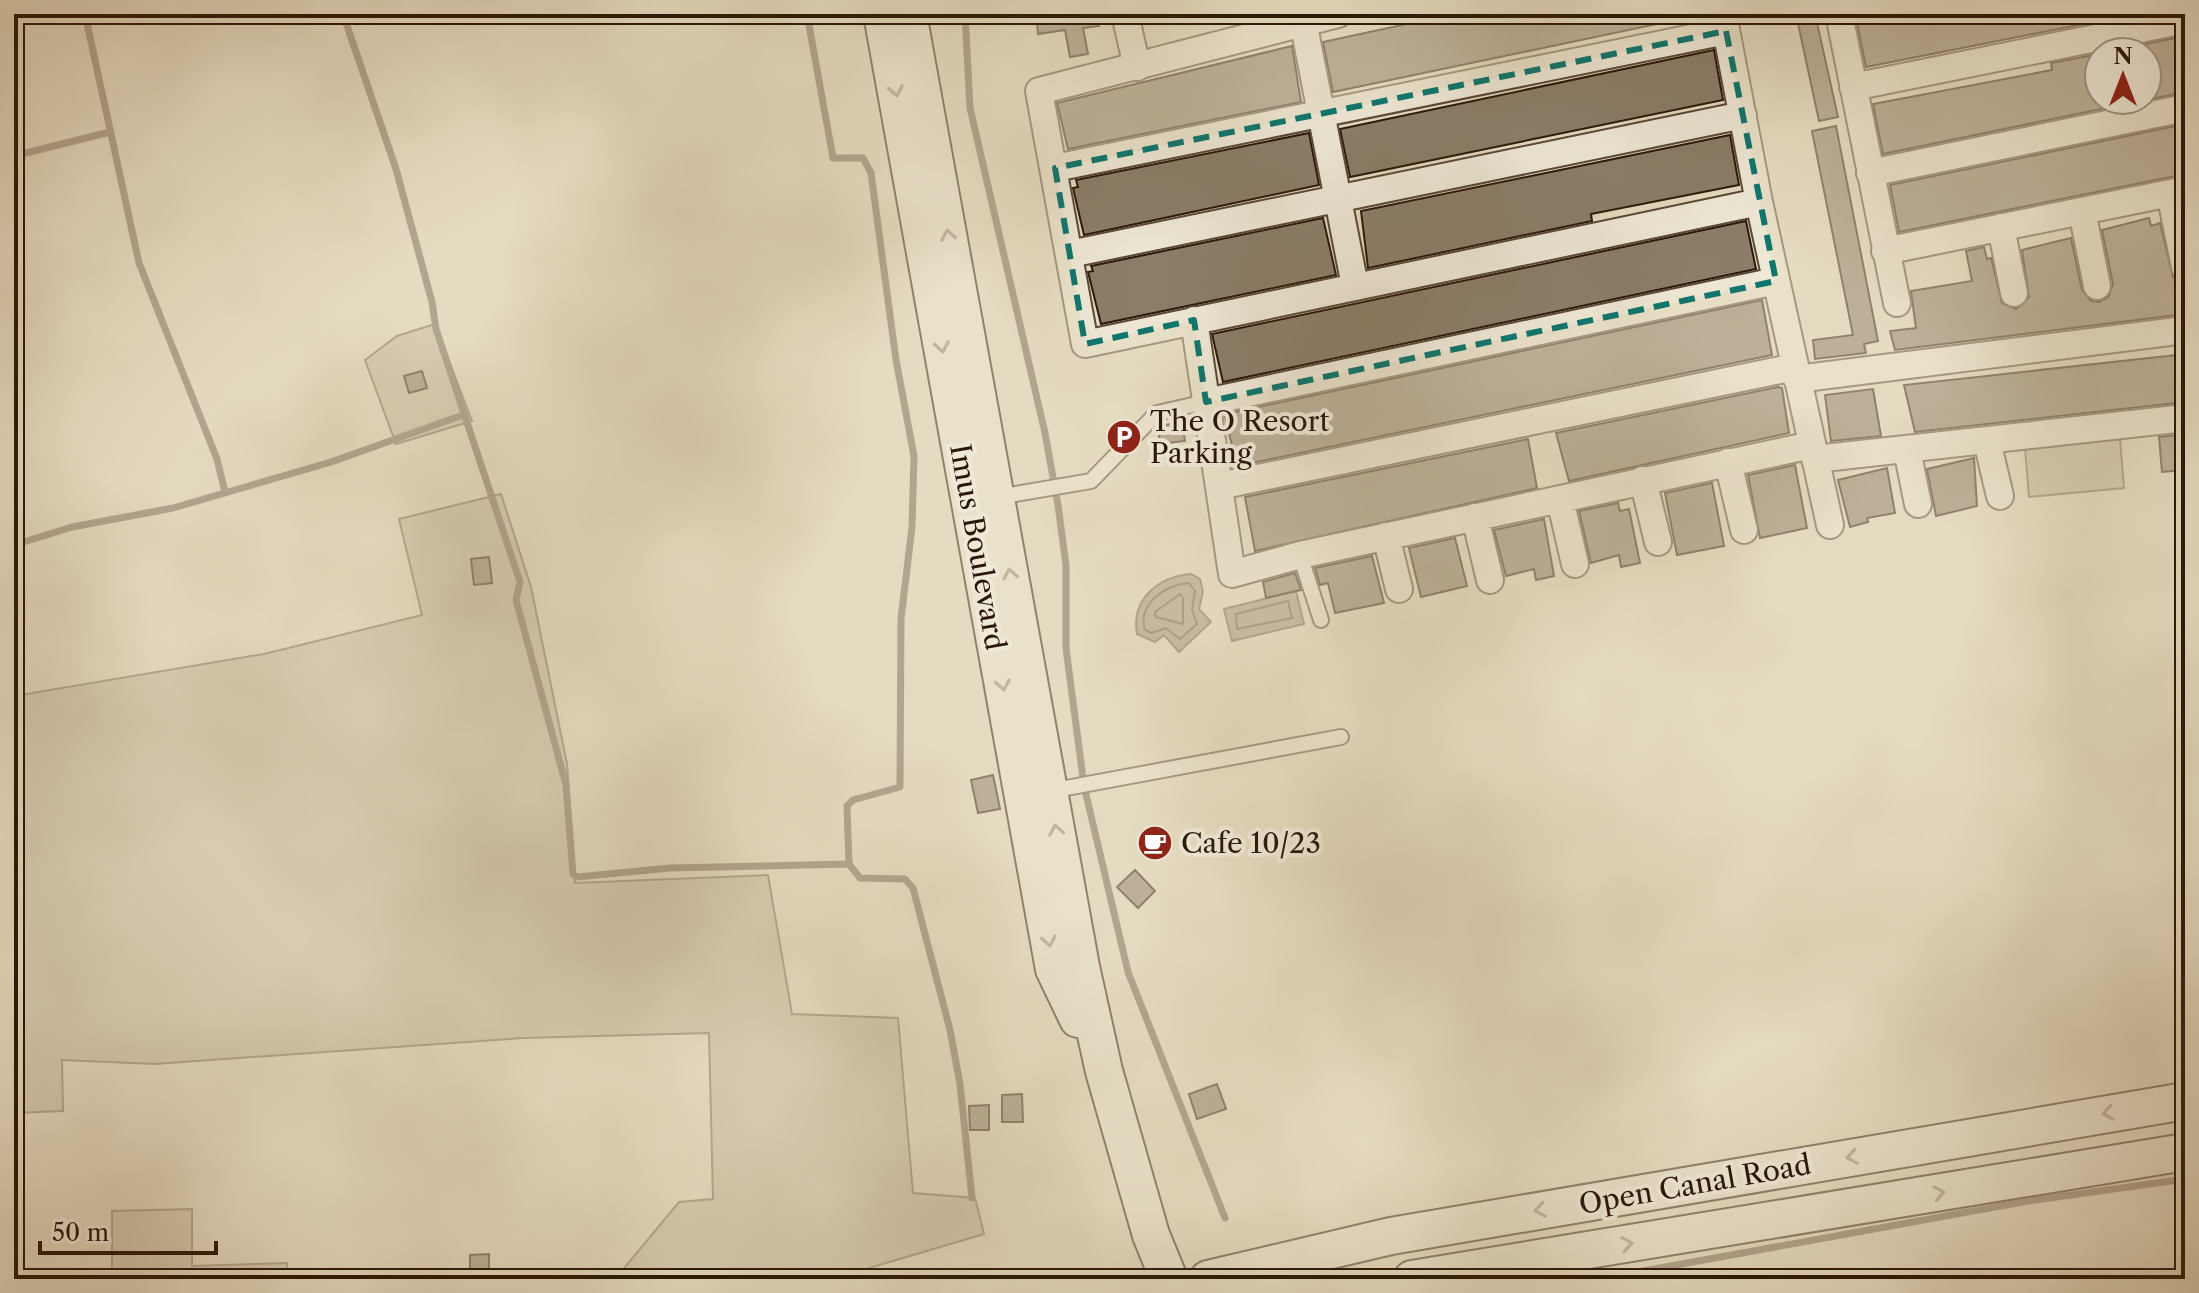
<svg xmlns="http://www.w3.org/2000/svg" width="2199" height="1293" viewBox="0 0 2199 1293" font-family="'Libre Caslon Text',serif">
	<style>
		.green { fill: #c5baa1; stroke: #786855; stroke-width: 2 }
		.water { fill: #a59882; stroke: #746452; stroke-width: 2 }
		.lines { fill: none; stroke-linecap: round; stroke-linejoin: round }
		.shore { stroke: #685846; stroke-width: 2 }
		.stream { stroke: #746452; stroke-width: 7 }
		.building { fill: #8b7d68; stroke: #2a1709; stroke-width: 2 }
		.service-casing { stroke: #594837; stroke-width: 18 }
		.minor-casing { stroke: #594837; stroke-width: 30 }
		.secondary-casing { stroke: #2a1709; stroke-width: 40 }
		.service { stroke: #eee8d6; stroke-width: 14 }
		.minor { stroke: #eee8d6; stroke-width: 26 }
		.secondary { stroke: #eee8d6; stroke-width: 36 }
		.oneway { stroke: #968a7a }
		.marked { fill: none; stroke: #0f766e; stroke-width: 6; stroke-dasharray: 16 10; stroke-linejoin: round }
		.labels { text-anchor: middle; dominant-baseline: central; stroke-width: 8; stroke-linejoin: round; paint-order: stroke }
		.poi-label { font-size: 28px; fill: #2a1709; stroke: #eee8d6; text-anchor: start }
		.street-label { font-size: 28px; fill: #2a1709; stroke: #eee8d6 }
	</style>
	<rect width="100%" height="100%" fill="#e5dbc0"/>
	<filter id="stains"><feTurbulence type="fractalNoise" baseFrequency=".0025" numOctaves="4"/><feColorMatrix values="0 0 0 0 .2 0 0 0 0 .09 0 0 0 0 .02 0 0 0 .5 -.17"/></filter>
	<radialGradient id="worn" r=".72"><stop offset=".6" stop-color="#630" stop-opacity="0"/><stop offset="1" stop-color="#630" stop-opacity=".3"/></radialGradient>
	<path class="green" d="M435 324 472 421 396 444 365 360 397 336Z
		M2120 439 2124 488 2029 497 2025 448Z
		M501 494 531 587 567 764 575 883 768 875 792 1014 898 1018 913 1193 975 1198 984 1234 832 1279H545L621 1272 679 1202 713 1199 709 1033 523 1038 155 1064 62 1060 63 1111 14 1113V696L264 654 422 615 399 519Z
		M192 1209V1266L287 1263 288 1279H60V1271H112V1211Z"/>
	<path class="water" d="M1191 574 1200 579 1203 592 1199 609 1211 622 1179 652 1164 635 1155 642 1137 634C1131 599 1158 577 1191 574Z
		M1296 591 1304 624 1232 641 1224 609Z"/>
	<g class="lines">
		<path class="shore" d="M1189 583 1195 591 1192 610 1197 624 1180 639 1166 628 1152 633 1145 630C1137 604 1165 585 1189 583Z
			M1180 594 1183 598V624L1156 617 1155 612Z
			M1288 601 1292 618 1237 629 1236 614Z"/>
		<path class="stream" d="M85 14 139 263 217 459 225 492
			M343 14 396 169 432 302 436 329 520 582 516 600 566 785 573 874 577 877 670 868 849 864
			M807 14 833 158H863L871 173 896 360 914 456 912 527 901 619 900 787 853 800 847 806 849 864 860 878 905 879 913 888 950 1030 960 1084 972 1198
			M965 14 970 108 1045 433 1058 505 1066 565V648L1084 786 1128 972 1225 1218
			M14 156 110 132
			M14 545 72 527 173 508 331 462 463 415
			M1599 1279 2028 1201 2185 1179"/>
	</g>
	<path class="building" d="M1036 14H1098L1099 26 1083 28 1088 54 1070 57 1065 30 1038 34Z
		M1453 14H1661L1662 23 1333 92 1323 42Z
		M1796 14H1815L1838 117 1819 121Z
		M1881 14H2134L1866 67 1856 18Z
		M2185 36V92L2147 100V52H2107Z
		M1292 46 1301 102 1068 149 1057 103Z
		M1714 50 1723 100 1350 177 1340 129Z
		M2099 54V100H2145L1883 154 1873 104 2052 70 2051 63Z
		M2185 124V174L1899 232 1890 185Z
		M1836 126 1878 341 1864 344 1866 353 1815 359 1813 340 1853 335 1812 131Z
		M1309 133 1319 185 1084 235 1073 188 1078 187 1076 180Z
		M1730 135 1739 185 1591 214 1592 221 1368 268 1361 211Z
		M1323 218 1336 275 1101 324 1088 272 1093 271 1091 266Z
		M2149 218 2151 226 2160 223 2173 277 2185 283V314L1895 350 1890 331 1916 328 1911 291 1972 281 1966 251 1984 247 1987 259 1991 258 2002 303 2016 309 2029 297 2022 250 2071 238 2082 290 2091 301 2099 302 2108 297 2113 284 2102 230Z
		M1746 221 1756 269 1223 382 1212 334Z
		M1762 300 1772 355 1237 466 1225 417 1230 413Z
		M2185 354V402L1915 432 1904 385Z
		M422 371 427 388 409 393 404 376Z
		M1778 387 1782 388 1789 433 1569 481 1556 433Z
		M1873 389 1881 436 1831 441 1825 395Z
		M1182 421 1185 441 1160 444 1158 427Z
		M2185 434V470L2162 472 2159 437Z
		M1528 439 1537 488 1255 551 1245 497Z
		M1974 458 1977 506 1936 516 1927 469Z
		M1795 465 1807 528 1760 538 1748 475Z
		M1887 468 1895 513 1867 518 1868 522 1850 527 1838 480Z
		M1712 483 1724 546 1677 555 1665 493Z
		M1618 503 1620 511 1629 509 1640 563 1621 567 1619 555 1591 563 1579 511Z
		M1544 519 1554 576 1536 580 1534 569 1506 576 1494 530Z
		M1455 538 1467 586 1421 597 1409 548Z
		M1372 556 1384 603 1335 613 1328 583 1320 585 1315 568Z
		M489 557 492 583 474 585 471 559Z
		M1295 573 1301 590 1266 598 1263 582Z
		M993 775 1000 809 978 813 971 780Z
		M1135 870 1155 891 1138 908 1117 887Z
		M1217 1084 1226 1109 1197 1119 1189 1094Z
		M1022 1094 1023 1122H1002V1095Z
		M989 1105V1130H970L969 1106Z
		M489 1254V1279H470V1255Z"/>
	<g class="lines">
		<g class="service-casing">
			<path id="service" d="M998 497 1091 481 1157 413 1206 402
				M1300 555 1321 620
				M1050 791 1341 737"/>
		</g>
		<g class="minor-casing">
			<path id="minor" d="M1125 14 1137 67
				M1338 14 1039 91 1085 344 1759 202
				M1723 14 1759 202 1830 525
				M1839 14 1897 303
				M1303 21 1355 286
				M1853 87 2185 20
				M1055 168 1726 31
				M1870 173 2185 108
				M2170 193 2185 267
				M2082 211 2097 286
				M2001 227 2014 293
				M1885 251 2185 190
				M1070 254 1743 115
				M1194 320 1232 574 1300 555 1812 445
				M1797 379 2185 330
				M1206 402 1776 281
				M1987 441 2000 496
				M1907 450 1918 504
				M1815 459 2185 418
				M1728 462 1744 530
				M1643 480 1658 542
				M1219 486 1795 367
				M1560 499 1575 564
				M1475 517 1490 580
				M1386 536 1399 589"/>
		</g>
		<g class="secondary-casing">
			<path id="secondary" d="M882 14 1054 969 1078 1019
				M908 14 1081 967 1104 1071 1151 1235 1169 1279
				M1208 1279 1391 1236 2185 1101
				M1412 1279 2185 1152"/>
		</g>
		<use href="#service" class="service"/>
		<use href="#minor" class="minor"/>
		<use href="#secondary" class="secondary"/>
	</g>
	<defs><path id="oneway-chevron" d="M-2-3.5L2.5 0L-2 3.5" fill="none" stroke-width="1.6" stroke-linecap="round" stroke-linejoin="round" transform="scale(2)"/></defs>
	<g class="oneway">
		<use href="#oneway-chevron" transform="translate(896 91) rotate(80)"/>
		<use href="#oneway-chevron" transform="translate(948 235) rotate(-100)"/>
		<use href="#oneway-chevron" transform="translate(942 347) rotate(80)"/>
		<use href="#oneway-chevron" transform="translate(1010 574) rotate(-100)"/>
		<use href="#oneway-chevron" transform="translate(1003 685) rotate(80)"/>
		<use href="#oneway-chevron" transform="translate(1056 830) rotate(-100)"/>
		<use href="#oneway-chevron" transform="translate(1049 941) rotate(80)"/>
		<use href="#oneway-chevron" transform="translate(2108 1113) rotate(170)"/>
		<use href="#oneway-chevron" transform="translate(1852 1157) rotate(170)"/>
		<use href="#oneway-chevron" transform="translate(1939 1193) rotate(-10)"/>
		<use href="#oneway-chevron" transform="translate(1540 1210) rotate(170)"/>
		<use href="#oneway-chevron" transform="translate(1627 1244) rotate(-9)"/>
	</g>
	<path d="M0 0H2199V1293H0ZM1726 31 1776 281 1206 402 1194 320 1085 344 1055 168Z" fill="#e5dbc0" fill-opacity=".55" fill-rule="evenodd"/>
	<path class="marked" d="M1726 31 1776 281 1206 402 1194 320 1085 344 1055 168Z"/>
	<defs>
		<g id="parking-disc" transform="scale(1.8)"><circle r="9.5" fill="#8f2418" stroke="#eee8d6"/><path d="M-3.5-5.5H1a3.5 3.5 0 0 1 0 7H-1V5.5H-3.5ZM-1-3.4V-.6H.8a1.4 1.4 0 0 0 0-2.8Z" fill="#fff"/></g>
		<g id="cafe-disc" transform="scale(1.8)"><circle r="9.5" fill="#8f2418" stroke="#eee8d6"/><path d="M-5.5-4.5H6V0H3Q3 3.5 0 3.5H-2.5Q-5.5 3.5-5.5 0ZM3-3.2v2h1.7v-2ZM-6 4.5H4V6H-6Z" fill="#fff"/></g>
	</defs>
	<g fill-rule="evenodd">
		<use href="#parking-disc" x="1124" y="437"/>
		<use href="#cafe-disc" x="1155" y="843"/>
	</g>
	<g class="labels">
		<g class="poi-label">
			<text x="1150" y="421">The O Resort<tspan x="1150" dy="32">Parking</tspan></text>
			<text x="1181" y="843">Cafe 10/23</text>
		</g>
		<g class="street-label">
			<text transform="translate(978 547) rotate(80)">Imus Boulevard</text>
			<text transform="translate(1695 1184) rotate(-10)">Open Canal Road</text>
		</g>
	</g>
	<rect width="2199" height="1293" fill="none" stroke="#e5dbc0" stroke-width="48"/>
	<rect x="16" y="16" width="2167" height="1261" fill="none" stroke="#2a1709" stroke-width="4"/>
	<rect x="24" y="24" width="2151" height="1245" fill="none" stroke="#2a1709" stroke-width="2"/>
	<g transform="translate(2123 76)"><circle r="38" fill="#eee8d6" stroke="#a09484" stroke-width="2"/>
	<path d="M0-6L14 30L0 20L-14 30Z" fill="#8f2418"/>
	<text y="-12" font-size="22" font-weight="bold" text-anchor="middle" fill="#2a1709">N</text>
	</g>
	<path d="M40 1241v12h176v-12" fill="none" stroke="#2a1709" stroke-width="4"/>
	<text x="52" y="1241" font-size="24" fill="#2a1709" stroke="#eee8d6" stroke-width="6" paint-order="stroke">50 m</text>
	<rect width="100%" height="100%" filter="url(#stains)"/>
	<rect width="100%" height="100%" fill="url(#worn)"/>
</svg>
